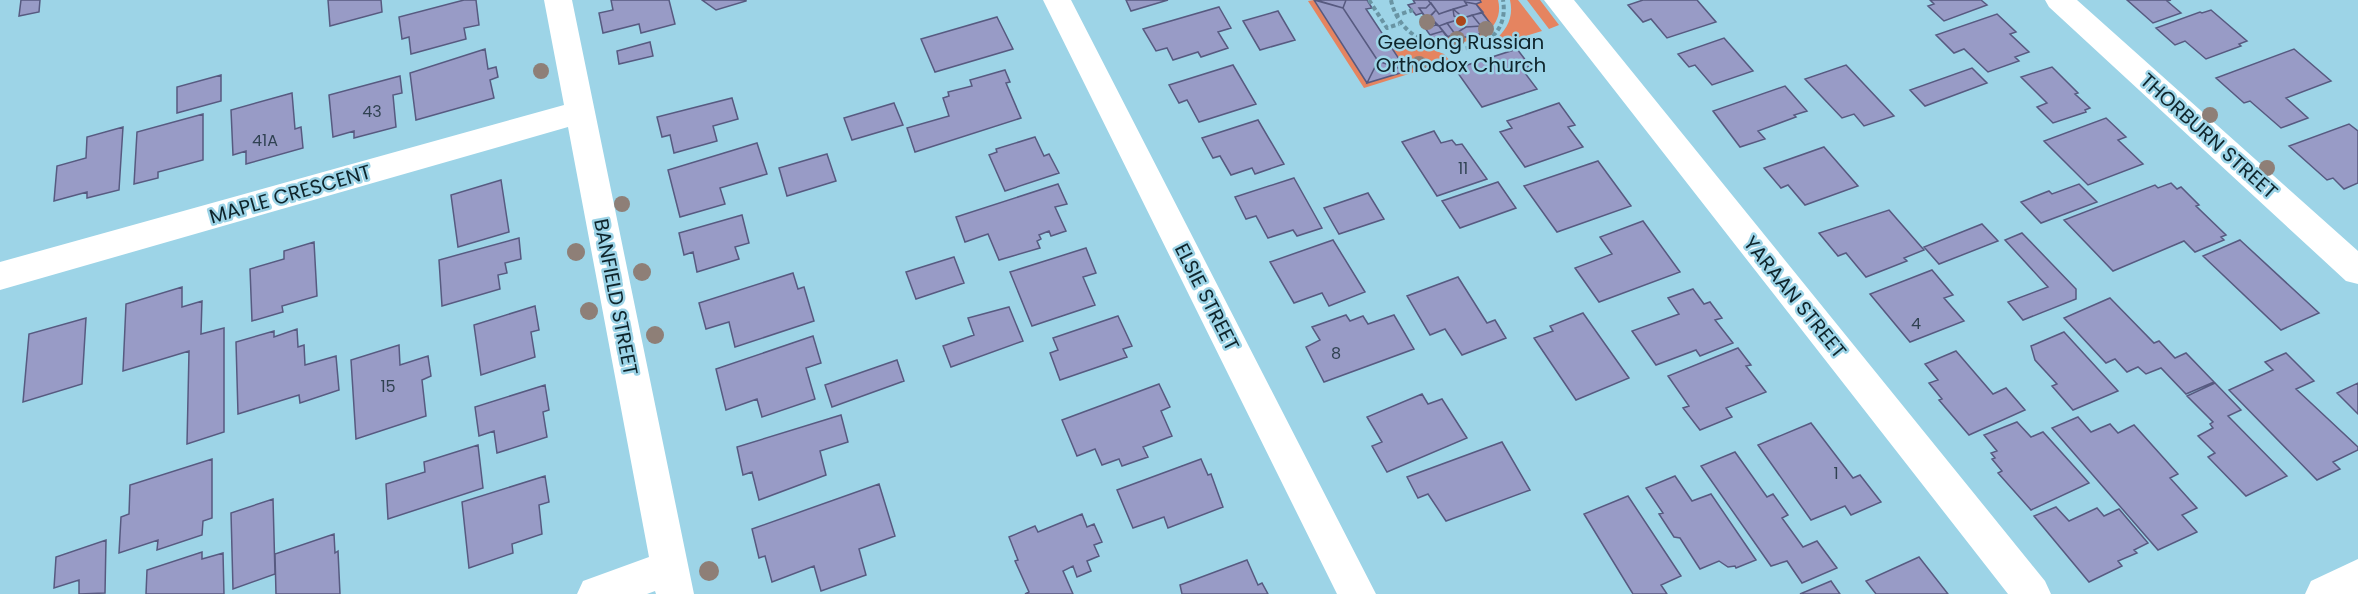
<svg xmlns="http://www.w3.org/2000/svg" width="2358" height="594" viewBox="0 0 2358 594" font-family="Poppins,sans-serif">
	<style>
		.green { fill: #e58460 }
		.building { fill: #989bc6; stroke: #575a80; stroke-width: 1.5 }
		.lines { fill: none; stroke-linecap: round; stroke-linejoin: round }
		.path { stroke: #6994a3; stroke-width: 4; stroke-dasharray: 4.5 3; stroke-linecap: butt }
		.street { fill: #fff; fill-rule: evenodd }
		.secondary { fill: #fff; fill-rule: evenodd }
		.tree { fill: #8e7f77 }
		.poi-dot { fill: #ac461a; stroke: #9dd4e7; stroke-width: 2 }
		.labels { text-anchor: middle; dominant-baseline: central; stroke-width: 5; stroke-linejoin: round; paint-order: stroke }
		.number-label { font-size: 16px; fill: #304252 }
		.poi-label { font-size: 20px; fill: #0e242b; stroke: #9dd4e7 }
		.street-label { font-size: 20px; fill: #0e242b; stroke: #9dd4e7 }
	</style>
	<rect width="100%" height="100%" fill="#9dd4e7"/>
	<path class="green" d="M1314 0 1367 83 1407 71 1393 49 1413 42 1444 54 1450 61 1364 88 1308 1Z
		M1480 0H1498C1506 30 1469 50 1443 39L1455 34 1468 38 1481 33 1483 12 1476 4 1481 2Z
		M1510 0H1518L1542 31 1497 45 1494 41C1507 30 1514 17 1510 0Z
		M1527 0H1540L1559 25 1549 29Z"/>
	<path class="building" d="M21 0H40L39 12 19 16Z
		M328 0H381L382 12 330 26Z
		M464 0H476L479 25 464 28 466 39 411 54 409 37 402 39 399 17Z
		M611 0H669L675 24 641 33 639 24 603 33 599 13 613 10Z
		M702 0H746V1L716 10Z
		M1126 0H1168L1131 11Z
		M1314 0H1367L1372 8 1366 9 1407 71 1367 83Z
		M1314 0 1343 8 1378 61 1367 83Z
		M1316 0H1346L1343 8Z
		M1346 0H1367L1372 8 1366 9 1407 71 1378 61 1343 8Z
		M1413 0H1480L1481 2 1476 4 1490 23 1481 26V33L1474 37H1462L1455 34 1435 42 1425 28 1436 25 1430 17 1427 19 1422 13 1416 15 1408 5 1415 3Z
		M1428 0H1464L1467 5 1439 14Z
		M1643 0H1697L1716 22 1667 38 1651 19 1643 22 1628 5Z
		M1930 0H1981L1987 5 1944 21 1928 6 1934 4Z
		M2127 0H2171L2167 1 2181 13 2153 23Z
		M1465 2 1476 4 1483 12 1460 19 1459 14 1453 9 1467 5Z
		M1431 3 1436 10 1427 19 1419 8H1426Z
		M1219 7 1231 28 1218 32 1228 48 1201 57 1198 52 1173 60 1167 48 1156 51 1143 29Z
		M1453 9 1454 16 1460 19 1439 26 1430 17 1436 10 1439 14Z
		M2211 10 2247 41 2239 44 2241 46 2206 59 2185 41 2175 45 2156 28 2200 12 2202 13Z
		M1278 11 1295 40 1260 50 1243 21Z
		M1482 13 1490 23 1481 26 1472 15Z
		M1997 14 2016 32 2010 34 2029 52 2015 57 2019 61 1988 72 1964 49 1954 53 1936 35Z
		M1472 15 1481 26 1466 27 1460 19Z
		M997 17 1013 49 935 72 921 39Z
		M1460 19 1466 27 1455 34 1447 23Z
		M1447 23 1455 34 1447 37 1439 26Z
		M1436 25 1439 26 1448 37 1435 42 1425 28Z
		M1443 31 1448 37 1435 42 1430 35Z
		M1724 38 1753 71 1712 85 1695 65 1689 67 1678 54Z
		M650 42 653 56 619 64 617 51Z
		M485 49 488 69 496 67 498 77 490 80 494 98 416 120 410 73Z
		M1517 49 1530 66 1522 69 1537 89 1482 107 1455 69Z
		M2294 49 2331 81 2286 98 2308 118 2281 128 2250 101 2244 103 2216 78Z
		M1378 61 1407 71 1367 83Z
		M1233 65 1256 104 1199 122 1187 100 1179 103 1169 85Z
		M1846 65 1894 116 1864 126 1854 114 1842 118 1805 79Z
		M2052 67 2078 93 2075 94 2090 108 2085 110 2086 112 2053 123 2037 107 2047 103 2021 77Z
		M1972 68 1987 83 1925 106 1910 90Z
		M1005 70 1010 82 1006 83 1021 118 915 152 907 128 949 116 943 98 949 96 948 92 972 86 970 80Z
		M221 75V101L177 113V87Z
		M400 76 402 93 393 95 396 127 354 138V131L333 137 329 95Z
		M1785 86 1807 111 1794 115 1796 117 1758 131 1765 139 1740 147 1713 111Z
		M292 93 295 129 301 127 303 148 246 164V151L233 155 231 110Z
		M732 98 738 119 713 126 717 141 674 153 670 135 662 137 657 117Z
		M894 103 903 125 852 140 844 118Z
		M1559 103 1575 125 1568 127 1583 147 1525 167 1500 132 1512 128 1507 121Z
		M203 114V160L158 172V178L134 184 137 132Z
		M2106 118 2126 137 2118 140 2143 164 2088 185 2044 141Z
		M1258 120 1284 164 1255 174 1252 168 1231 175 1220 156 1213 158 1202 138Z
		M2349 124 2358 131V183L2344 189 2333 178 2327 180 2289 146Z
		M123 127 119 190 87 198V192L54 201 57 166 86 158 87 137Z
		M1434 131 1441 143 1452 140 1456 145 1462 144 1487 179 1437 196 1402 142Z
		M1035 137 1044 156 1049 154 1059 173 1005 191 989 155 997 152 996 149Z
		M757 143 767 174 720 188 725 204 680 217 668 170Z
		M1824 147 1858 186 1805 205 1788 185 1781 188 1764 168Z
		M827 154 836 181 787 196 779 168Z
		M1598 161 1631 206 1557 232 1524 186Z
		M1294 178 1322 228 1297 236 1293 230 1268 238 1256 216 1246 219 1235 197Z
		M501 180 509 232 458 247 451 195Z
		M1498 182 1516 208 1460 228 1442 201Z
		M2171 183 2177 189 2181 187 2199 205 2196 206 2226 235 2221 237 2224 240 2195 252 2184 241 2113 271 2064 220 2155 185 2158 188Z
		M1058 184 1067 204 1055 207 1066 231 1051 236 1049 231 1039 235 1041 239 1037 241 1040 248 999 260 988 234 965 242 956 217Z
		M2079 184 2097 202 2041 223 2021 202 2049 191 2052 194Z
		M1368 193 1384 219 1339 234 1324 208Z
		M1889 210 1924 250 1904 258 1907 261 1866 277 1846 253 1838 256 1819 233Z
		M742 215 749 243 735 247 739 259 697 272 693 252 684 255 679 233Z
		M1643 221 1680 272 1599 302 1575 268 1612 254 1600 237Z
		M1982 224 1998 241 1939 264 1924 247Z
		M2022 233 2076 289V299L2023 320 2008 302 2048 287 2005 240Z
		M519 238 521 259 505 263 507 273 498 275 500 289 442 306 439 260Z
		M1333 240 1365 292 1329 306 1322 293 1294 303 1270 262Z
		M2240 240 2319 313 2281 330 2203 256Z
		M314 242 317 296 282 306 283 312 252 321 250 269 284 259V251Z
		M1086 248 1096 273 1083 277 1095 305 1032 326 1010 272Z
		M954 257 964 283 916 299 906 272Z
		M1932 270 1953 295 1944 298 1964 321 1910 342 1870 294Z
		M793 273 798 289 804 287 814 321 735 347 729 322 706 329 699 303Z
		M1458 277 1487 323 1495 320 1506 338 1462 355 1445 329 1430 335 1407 296Z
		M182 287V307L202 301 201 334 224 328V432L187 444 189 351 123 371 126 304Z
		M1693 289 1704 304 1710 302 1722 318 1715 320 1733 343 1700 356 1696 350 1656 365 1632 331 1679 314 1668 298Z
		M2110 298 2154 343 2159 341 2175 358 2186 353 2214 382 2186 394 2161 368 2146 374 2138 367 2127 372 2115 359 2106 363 2064 318Z
		M535 306 539 330 531 332 535 357 481 375 474 325Z
		M1009 307 1023 341 951 367 943 346 974 335 968 318Z
		M1583 313 1629 378 1576 400 1534 338 1553 331 1550 326Z
		M1346 315 1350 321 1363 316 1368 324 1394 315 1414 349 1324 382 1306 347 1320 340 1312 327Z
		M1118 316 1132 346 1123 349 1127 357 1060 380 1050 353 1058 350 1053 338Z
		M86 318 82 384 23 402 29 334Z
		M297 329 298 347 304 345 305 365 336 356 339 390 300 403 299 395 238 414 236 342 274 331V337Z
		M2064 332 2118 391 2073 410 2052 386 2057 384 2035 360 2031 346Z
		M813 336 821 363 806 368 815 399 762 417 757 399 726 410 716 369Z
		M399 345 400 365 428 356 431 376 422 380 426 416 356 439 351 360Z
		M1738 348 1751 365 1746 366 1766 392 1726 408 1732 417 1700 430 1683 408 1689 406 1668 376Z
		M1956 351 1993 394 2006 388 2025 410 1969 435 1939 400 1942 399 1929 383 1938 380 1925 364Z
		M2286 353 2314 381 2296 389 2358 447V450L2333 462 2340 469 2317 480 2229 390 2273 370 2265 362Z
		M897 360 904 381 832 407 825 385Z
		M2215 383 2241 410 2228 416 2287 476 2246 496 2208 457 2215 453 2198 436 2213 428 2210 424 2213 422 2187 396Z
		M2358 383V414L2337 393Z
		M1159 384 1170 407 1161 411 1172 436 1143 447 1148 457 1122 466 1119 459 1102 465 1095 449 1077 456 1062 420Z
		M545 385 549 410 543 412 547 437 497 453 494 431 479 436 475 407Z
		M1422 394 1428 404 1442 399 1467 438 1387 472 1372 446 1382 442 1367 417Z
		M841 415 848 442 820 451 826 475 759 500 752 472 743 475 737 447Z
		M2078 417 2091 432 2110 424 2118 433 2134 425 2178 474 2170 478 2197 508 2182 515 2197 532 2158 550 2052 428Z
		M2017 422 2031 437 2043 432 2089 483 2031 510 1998 473 2002 471 1992 459 1995 458 1991 453 1997 451 1984 435Z
		M1811 423 1853 478 1860 475 1881 502 1851 515 1845 506 1811 520 1758 445Z
		M1502 442 1530 490 1446 521 1428 494 1418 498 1407 477Z
		M478 445 483 488 388 519 386 484 425 472 424 462Z
		M1735 452 1767 497 1773 494 1788 515 1782 518 1803 547 1817 541 1837 568 1802 583 1787 561 1771 566 1701 466Z
		M212 459V518L203 521 202 535 157 550 158 540 119 553 121 517 129 514 130 485Z
		M1201 459 1208 475 1211 474 1223 507 1168 528 1164 517 1133 528 1117 490Z
		M545 476 549 502 539 505 542 534 512 544 513 553 469 568 462 502Z
		M1675 476 1692 501 1711 494 1756 560 1736 568 1735 566 1728 567 1719 561 1700 569 1680 538 1674 537 1659 514 1663 513 1646 488Z
		M879 484 895 536 859 549 866 575 821 591 814 566 772 582 765 556 759 558 752 529Z
		M1628 496 1681 576 1661 585 1667 594H1633L1584 514Z
		M273 499 275 574 233 589 231 513Z
		M2056 507 2069 521 2097 508 2104 516 2119 509 2148 543 2134 550 2137 553 2118 561 2122 566 2089 582 2034 516Z
		M1082 514 1087 527 1094 524 1102 542 1094 545 1099 556 1087 561 1091 571 1077 577 1073 566 1063 571 1073 594H1025L1029 592 1015 561 1018 560 1009 537 1035 526 1038 532Z
		M334 534 335 553 338 551 340 594H276L275 554Z
		M106 540 105 593 79 594V580L54 588 56 557Z
		M202 552V559L223 553 224 594H146L147 570Z
		M1919 557 1948 594H1876L1866 581Z
		M1247 560 1258 585 1262 583 1268 594H1182L1180 585Z
		M1831 581 1840 594H1800Z"/>
	<g class="lines">
		<path class="path" d="M1369 0 1387 28 1399 24
			M1391 0C1404 64 1514 66 1503 0
			M1395 16 1413 10"/>
		<path class="street" d="M544 0H572L694 594H656L655 591 647 594H577L583 581 649 557 568 127 0 290V262L564 105Z
			M1043 0H1071L1376 594H1337Z
			M1544 0H1574L2045 581 2051 594H2008Z
			M2045 0H2077L2358 251V284L2346 281 2049 7Z"/>
		<path class="secondary" d="M2358 559V594H2305L2311 581Z"/>
	</g>
	<g class="tree">
		<circle cx="1427" cy="22" r="8"/>
		<circle cx="1486" cy="29" r="8"/>
		<circle cx="1457" cy="39" r="8"/>
		<circle cx="1419" cy="64" r="8"/>
		<circle cx="541" cy="71" r="8"/>
		<circle cx="2210" cy="115" r="8"/>
		<circle cx="2267" cy="168" r="8"/>
		<circle cx="622" cy="204" r="8"/>
		<circle cx="576" cy="252" r="9"/>
		<circle cx="642" cy="272" r="9"/>
		<circle cx="589" cy="311" r="9"/>
		<circle cx="655" cy="335" r="9"/>
		<circle cx="709" cy="571" r="10"/>
	</g>
	<circle class="poi-dot" cx="1461" cy="21" r="6"/>
	<g class="labels">
		<g class="number-label">
			<text x="372" y="111">43</text>
			<text x="265" y="140">41A</text>
			<text x="1463" y="168">11</text>
			<text x="1916" y="323">4</text>
			<text x="1336" y="353">8</text>
			<text x="388" y="386">15</text>
			<text x="1836" y="473">1</text>
		</g>
		<g class="poi-label">
			<text x="1461" y="42">Geelong Russian<tspan x="1461" dy="23">Orthodox Church</tspan></text>
		</g>
		<g class="street-label">
			<text transform="translate(2209 136) rotate(42)">THORBURN STREET</text>
			<text transform="translate(290 194) rotate(-16)">MAPLE CRESCENT</text>
			<text transform="translate(616 297) rotate(79)">BANFIELD STREET</text>
			<text transform="translate(1207 297) rotate(63)">ELSIE STREET</text>
			<text transform="translate(1795 297) rotate(51)">YARAAN STREET</text>
		</g>
	</g>
</svg>
